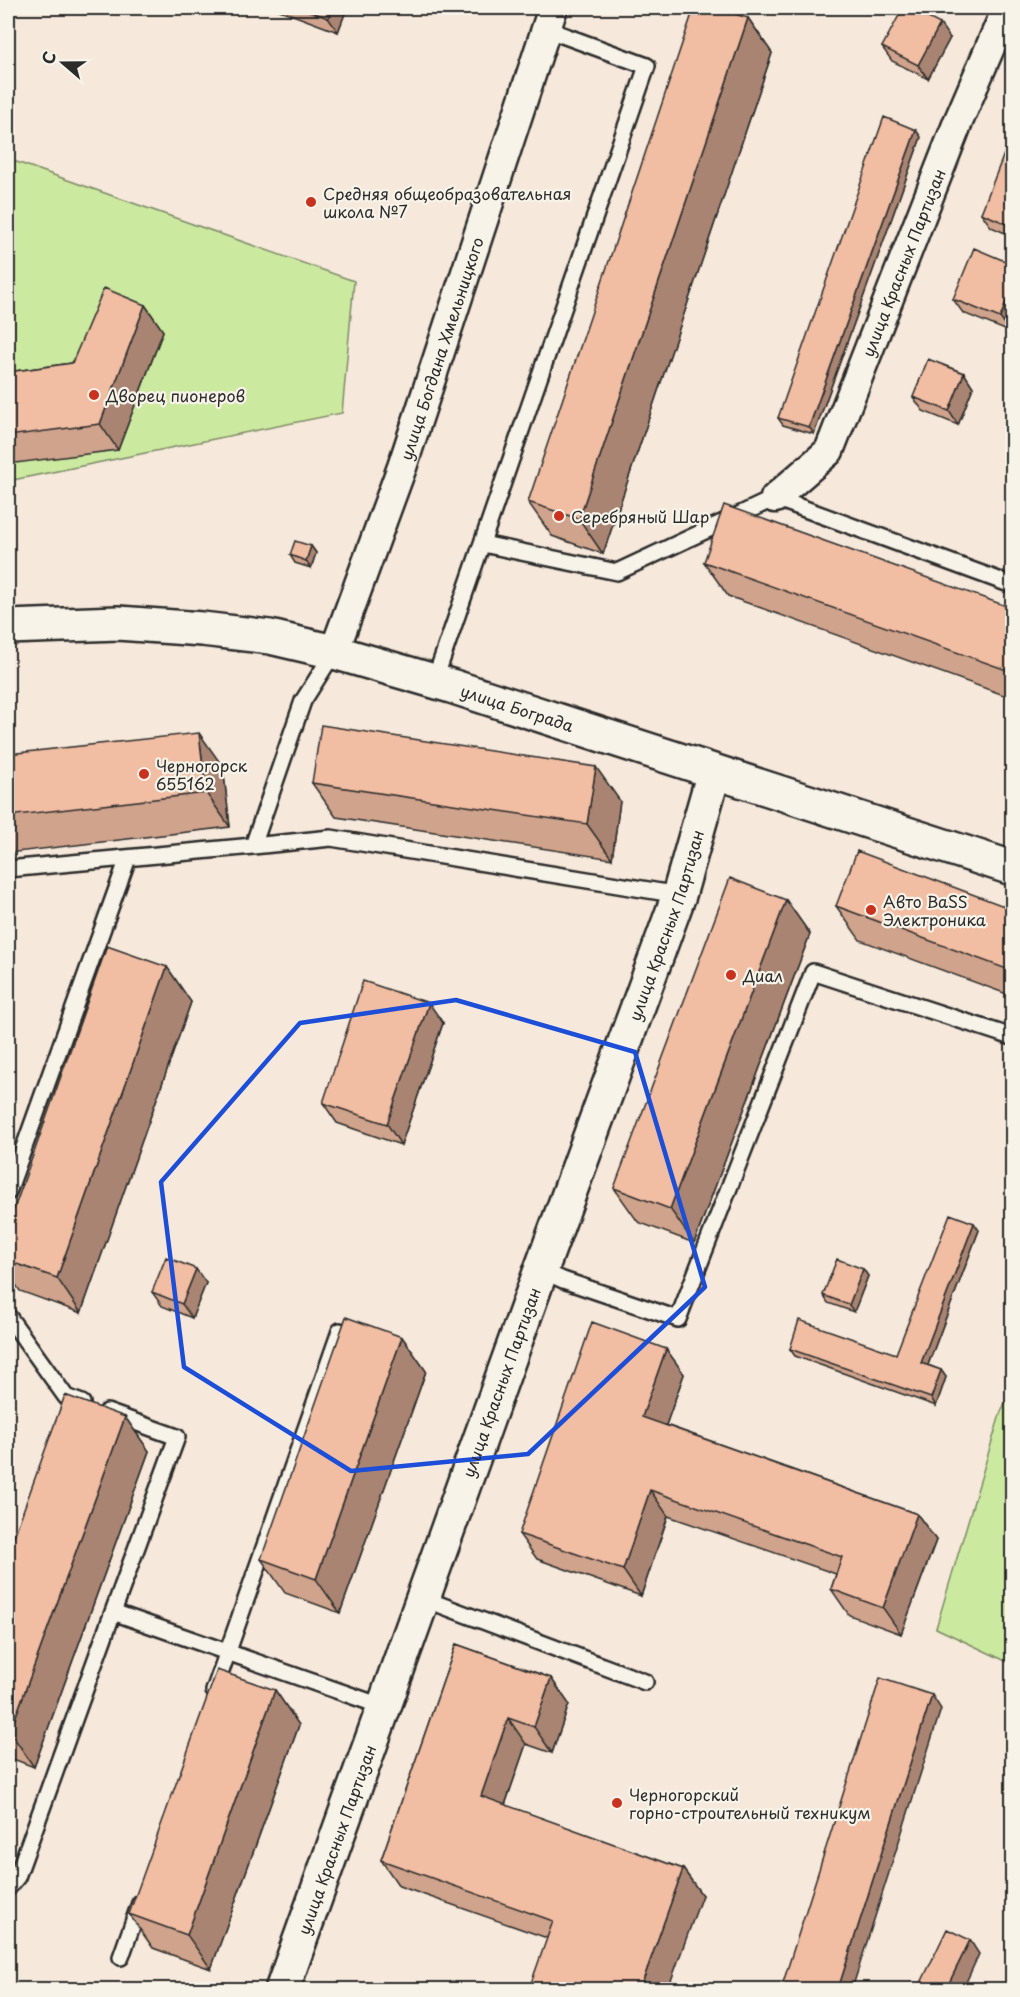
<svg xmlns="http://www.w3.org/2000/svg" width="1020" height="1997" viewBox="0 0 1020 1997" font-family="'Playpen Sans',sans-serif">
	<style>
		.green { fill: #cce9a0; stroke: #7c8a66; stroke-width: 1.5 }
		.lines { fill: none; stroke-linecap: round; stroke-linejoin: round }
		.lane-casing { stroke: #2b2b2b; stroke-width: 20 }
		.street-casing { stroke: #2b2b2b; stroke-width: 33 }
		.secondary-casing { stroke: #2b2b2b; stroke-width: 38 }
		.primary-casing { stroke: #2b2b2b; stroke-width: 38 }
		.lane { stroke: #f7f3e8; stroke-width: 15 }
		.street { stroke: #f7f3e8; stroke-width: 28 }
		.secondary { stroke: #f7f3e8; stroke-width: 33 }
		.primary { stroke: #f7f3e8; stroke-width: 33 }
		.wall { fill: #cfa38c; stroke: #2b2b2b; stroke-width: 1.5 }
		.shaded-wall { fill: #a98472; stroke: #2b2b2b; stroke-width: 1.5 }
		.building { fill: #f1bda3; stroke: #2b2b2b; stroke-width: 1.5 }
		.marked { fill: none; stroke: #1d4ed8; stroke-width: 4.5; stroke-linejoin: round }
		.poi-dot { fill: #c8321e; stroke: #f7f3e8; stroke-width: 2 }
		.labels { text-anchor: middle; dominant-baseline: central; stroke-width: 4.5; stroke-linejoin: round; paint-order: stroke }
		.poi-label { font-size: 16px; fill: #2b2b2b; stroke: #f7f3e8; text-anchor: start }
		.street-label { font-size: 16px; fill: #2b2b2b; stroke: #f7f3e8 }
	</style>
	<rect width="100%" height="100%" fill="#f6e8da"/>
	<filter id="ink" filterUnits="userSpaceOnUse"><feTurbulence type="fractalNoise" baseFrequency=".0167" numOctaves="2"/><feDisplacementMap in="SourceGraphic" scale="12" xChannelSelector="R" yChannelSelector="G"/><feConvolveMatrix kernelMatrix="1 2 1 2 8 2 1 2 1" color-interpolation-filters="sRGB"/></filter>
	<g filter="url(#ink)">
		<path class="green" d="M8 159 354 281 342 413 8 481Z
			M1012 1390V1664L936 1628 1001 1411Z"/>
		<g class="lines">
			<g class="lane-casing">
				<path id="lane" d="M483 544 617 572 775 498 1012 585
					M434 682 647 66 546 29
					M253 846 331 838 679 895
					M8 869 253 846 303 701 334 652
					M8 1192 128 858
					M541 1270 563 1280 678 1319 813 972 1012 1037
					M8 1316 66 1397 82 1403
					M107 1412 177 1437 113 1612
					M422 1598 645 1682
					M214 1691 340 1331
					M8 1888 17 1877 113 1612 384 1707
					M121 1957 140 1903"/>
			</g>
			<g class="street-casing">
				<g id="street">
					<path id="s1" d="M775 498 829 451 958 122 1007 8"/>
					<path id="s2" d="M334 652 402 467 553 8"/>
				</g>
			</g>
			<g class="secondary-casing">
				<g id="secondary">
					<path id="s3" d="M282 1990 541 1270 679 895 714 772"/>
				</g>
			</g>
			<g class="primary-casing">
				<g id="primary">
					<path id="s4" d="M8 627 118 623 202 629 270 637 334 652 451 686 1012 868"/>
				</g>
			</g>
			<use href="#lane" class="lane"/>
			<use href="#street" class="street"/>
			<use href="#secondary" class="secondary"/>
			<use href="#primary" class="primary"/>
		</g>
		<path class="wall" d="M274 8H347L338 32Z
			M748 18 772 53 603 554 552 536 528 502Z
			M950 38 928 79 892 61 882 47Z
			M921 137 814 434 783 425 778 418Z
			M1012 157V236L991 227 981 213Z
			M1012 264V326L1010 332 963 313 953 299Z
			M145 305 163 331 118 450 8 464V372L72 363Z
			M964 373 973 387 958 425 923 411 913 397Z
			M311 546 316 553 311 568 295 563 290 555Z
			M704 562 1012 608V698L728 596Z
			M8 754 223 767 230 827 8 853Z
			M312 783 620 801 612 859 336 817Z
			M786 900 810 934 694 1243 638 1222 614 1188Z
			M836 906 1012 909V996L860 940Z
			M167 967 191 1002 81 1313 20 1291 8 1273V1226Z
			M443 1023 401 1145 337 1123 323 1103Z
			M979 1230 928 1365 941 1370 946 1377 936 1406 795 1356 790 1349 896 1354Z
			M863 1269 868 1276 854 1312 828 1303 823 1295Z
			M206 1283 192 1318 162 1306 152 1292Z
			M402 1337 426 1371 340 1613 285 1593 261 1559Z
			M666 1349 684 1374 666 1425 917 1514 936 1540 901 1634 849 1615 831 1589 836 1574 668 1516 641 1596 537 1559 519 1534Z
			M125 1417 149 1451 34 1767 8 1757V1553Z
			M456 1644 551 1678 569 1704 552 1753 526 1744 505 1805 683 1869 702 1895 547 1938 399 1886 381 1860Z
			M275 1690 299 1725 211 1969 153 1948 129 1914Z"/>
		<path class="shaded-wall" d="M332 8H347L338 32 328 18Z
			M748 18 772 53 603 554 579 519Z
			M940 24 950 38 928 79 918 65Z
			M916 130 921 137 814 434 809 427Z
			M1012 287V326L1010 332 1000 318Z
			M145 305 163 331 118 450 100 424Z
			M964 373 973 387 958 425 949 411Z
			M311 546 316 553 311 568 306 561Z
			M199 733 223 767 230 827 206 793Z
			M596 767 620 801 612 859 587 824Z
			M786 900 810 934 694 1243 670 1209Z
			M167 967 191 1002 81 1313 57 1278Z
			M429 1003 443 1023 401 1145 387 1124Z
			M974 1223 979 1230 926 1370 921 1363Z
			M196 1269 206 1283 192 1318 182 1304Z
			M863 1269 868 1276 854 1312 849 1305Z
			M402 1337 426 1371 340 1613 316 1579Z
			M666 1349 684 1374 660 1442 642 1417Z
			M941 1370 946 1377 936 1406 931 1398Z
			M125 1417 149 1451 34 1767 10 1732Z
			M650 1490 668 1516 641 1596 623 1570Z
			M917 1514 936 1540 901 1634 883 1608Z
			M551 1678 569 1704 552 1753 534 1727Z
			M275 1690 299 1725 211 1969 187 1935Z
			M932 1695 941 1709 852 1989H838Z
			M508 1718 526 1744 499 1822 481 1796Z
			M683 1869 702 1895 668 1989H640Z
			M970 1940 979 1954 963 1989H946Z"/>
		<path class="building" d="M301 8H332L328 18Z
			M694 8H715L748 18 579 519 528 502Z
			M903 8H909L940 24 918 65 882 47Z
			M884 117 916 130 809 427 778 418Z
			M1004 154 1012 157V226L981 213Z
			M974 248 1012 264V287L1000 318 953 299Z
			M104 288 145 305 100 424 8 436V372L72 363Z
			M928 359 964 373 949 411 913 397Z
			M724 505 1012 608V672L704 562Z
			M295 541 311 546 306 561 290 555Z
			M321 725 596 767 587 824 312 783Z
			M199 733 206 793 8 816V754Z
			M857 851 1012 909V971L836 906Z
			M730 878 786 900 670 1209 614 1188Z
			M107 946 167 967 57 1278 8 1261V1226Z
			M363 981 429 1003 387 1124 323 1103Z
			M950 1214 974 1223 921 1363 941 1370 931 1398 790 1349 799 1320 896 1354Z
			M166 1257 196 1269 182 1304 152 1292Z
			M837 1259 863 1269 849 1305 823 1295Z
			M346 1317 402 1337 316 1579 261 1559Z
			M592 1322 666 1349 642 1417 917 1514 883 1608 831 1589 842 1557 650 1490 623 1570 519 1534Z
			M65 1395 125 1417 10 1732 8 1731V1553Z
			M456 1644 551 1678 534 1727 508 1718 481 1796 683 1869 640 1989H529L553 1921 381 1860Z
			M217 1670 275 1690 187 1935 129 1914Z
			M880 1678 932 1695 838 1989H781Z
			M947 1929 970 1940 946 1989H930L920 1985Z"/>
	</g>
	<path class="marked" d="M456 1000 635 1052 705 1287 528 1454 351 1471 184 1367 161 1182 300 1023Z"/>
	<g class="poi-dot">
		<circle cx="311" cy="202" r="6"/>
		<circle cx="94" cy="395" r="6"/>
		<circle cx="559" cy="516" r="6"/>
		<circle cx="144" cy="774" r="6"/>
		<circle cx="871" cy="910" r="6"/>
		<circle cx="731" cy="975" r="6"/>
		<circle cx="617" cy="1803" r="6"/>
	</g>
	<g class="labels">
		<g class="poi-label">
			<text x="323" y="193">Средняя общеобразовательная<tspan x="323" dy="18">школа №7</tspan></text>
			<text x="106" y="395">Дворец пионеров</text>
			<text x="571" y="516">Серебряный Шар</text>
			<text x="156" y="765">Черногорск<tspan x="156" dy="18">655162</tspan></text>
			<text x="883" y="901">Авто BaSS<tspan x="883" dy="18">Электроника</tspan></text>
			<text x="743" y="975">Диал</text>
			<text x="629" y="1794">Черногорский<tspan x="629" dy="18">горно-строительный техникум</tspan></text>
		</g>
		<g class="street-label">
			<text stroke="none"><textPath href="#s1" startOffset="274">улица Красных Партизан</textPath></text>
			<text stroke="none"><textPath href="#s2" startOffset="322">улица Богдана Хмельницкого</textPath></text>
			<text stroke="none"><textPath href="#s4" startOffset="520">улица Бограда</textPath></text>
			<text stroke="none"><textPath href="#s3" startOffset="1132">улица Красных Партизан</textPath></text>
			<text stroke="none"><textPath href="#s3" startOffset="646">улица Красных Партизан</textPath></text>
			<text stroke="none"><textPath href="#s3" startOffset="160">улица Красных Партизан</textPath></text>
		</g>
	</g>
	<rect width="1020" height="1997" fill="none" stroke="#f7f3e8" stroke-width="30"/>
	<rect x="15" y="15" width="990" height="1967" fill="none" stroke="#2b2b2b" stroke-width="2" filter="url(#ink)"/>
	<g transform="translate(63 63) rotate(290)" stroke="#f7f3e8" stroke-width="4.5" paint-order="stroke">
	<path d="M0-4.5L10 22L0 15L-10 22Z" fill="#2b2b2b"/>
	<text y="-9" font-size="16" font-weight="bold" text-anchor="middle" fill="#2b2b2b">С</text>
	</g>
</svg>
